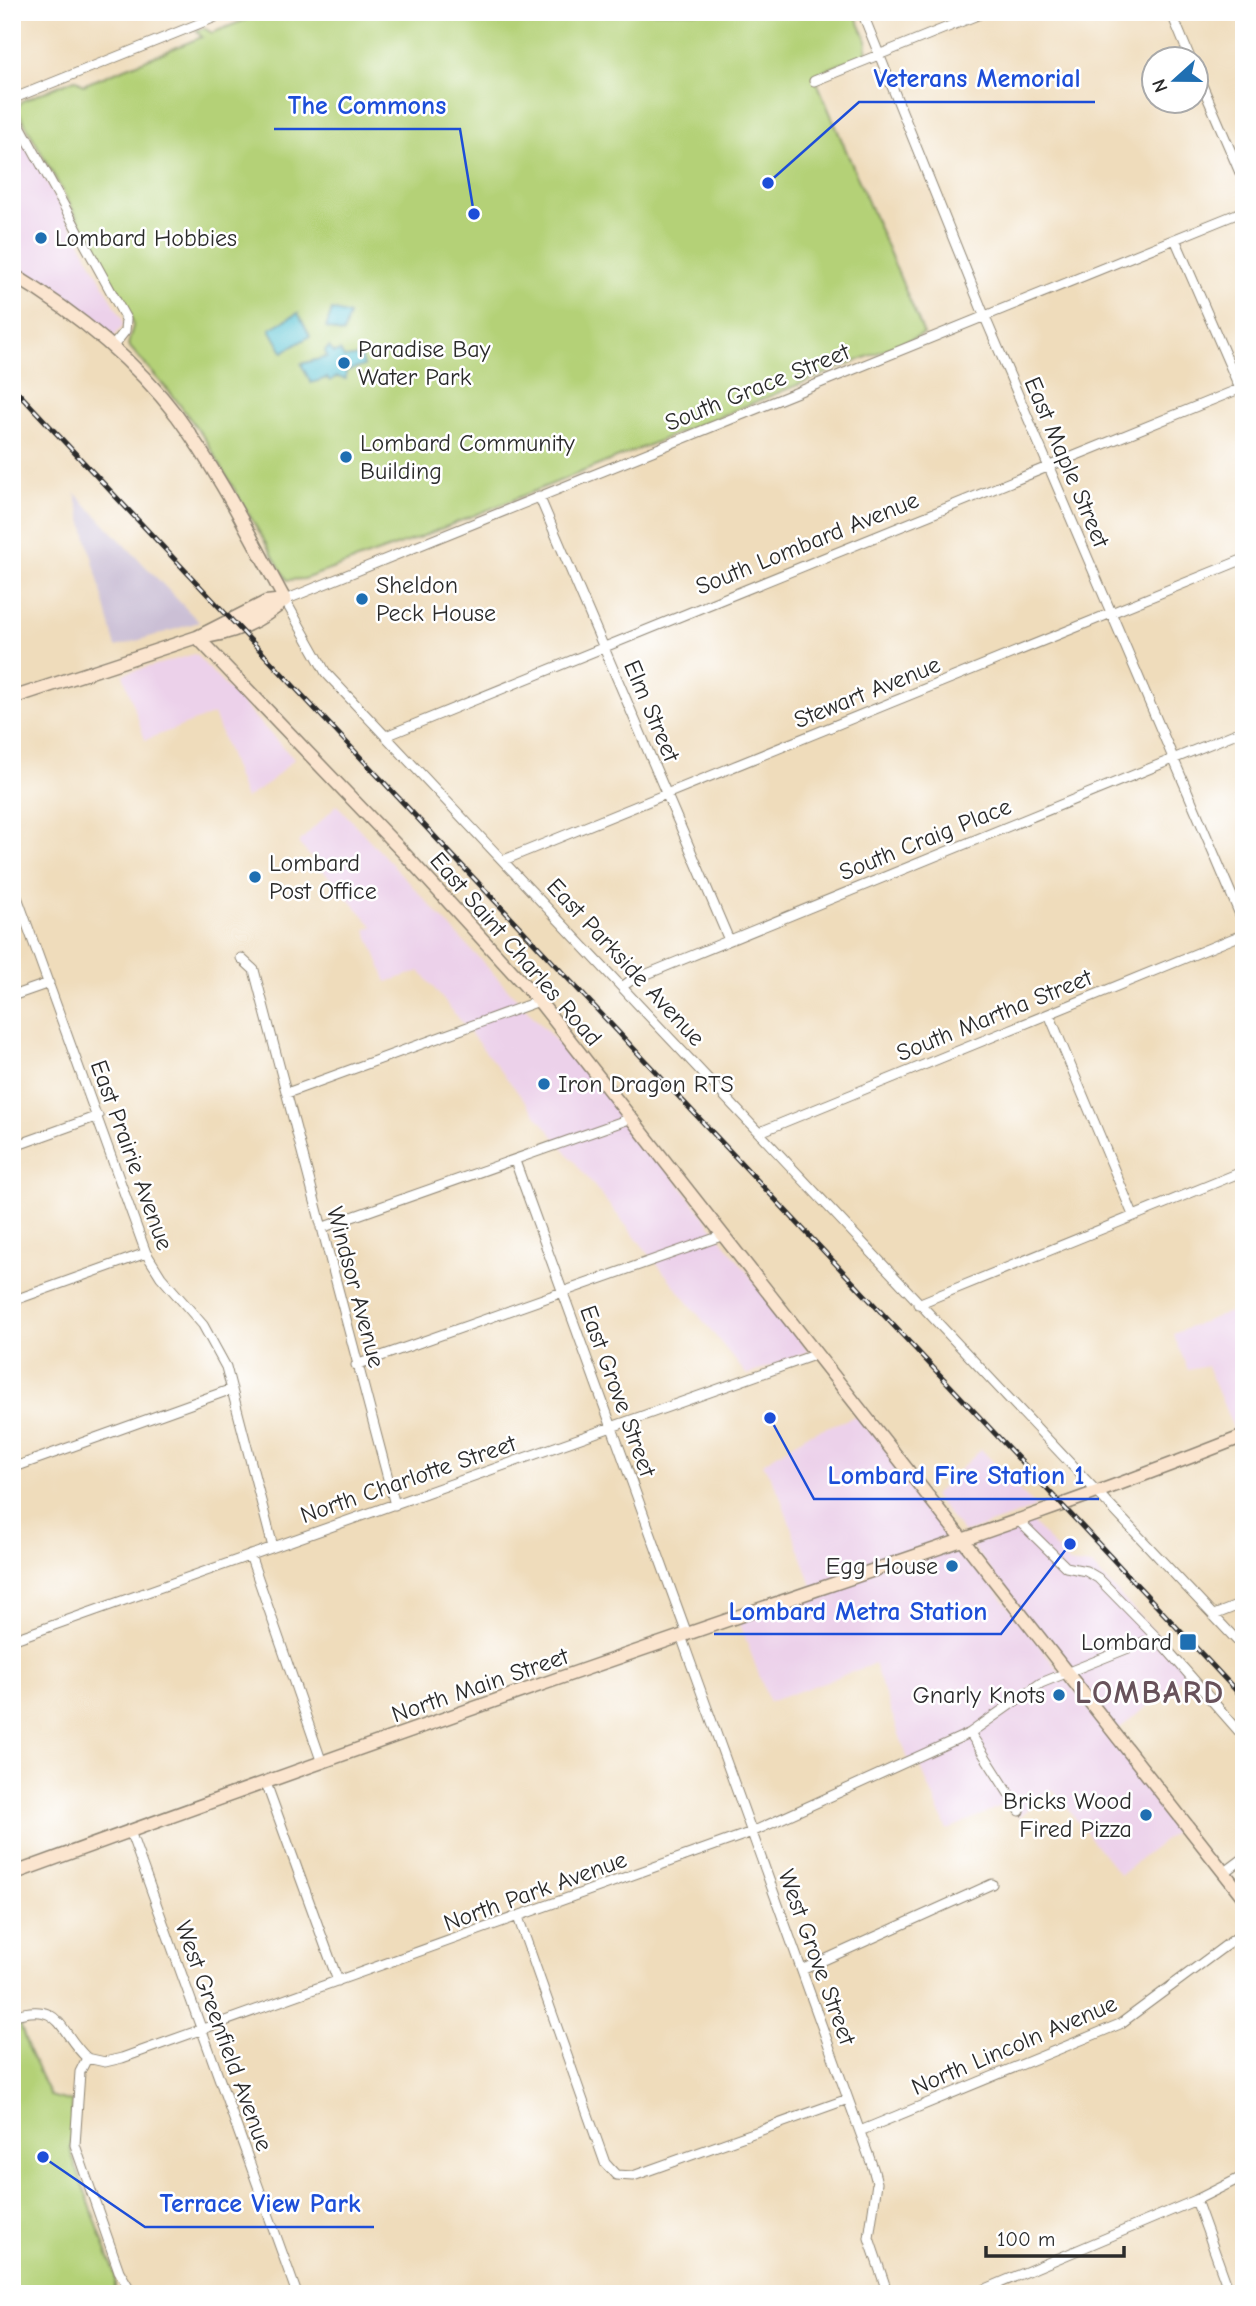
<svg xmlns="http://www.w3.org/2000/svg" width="1256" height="2306" viewBox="0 0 1256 2306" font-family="'Comic Neue',sans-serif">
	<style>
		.built { fill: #ecd1ea }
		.industrial { fill: #cbbfd5 }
		.green { fill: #b4d177; stroke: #707e51; stroke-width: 2 }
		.water { fill: #58c3d3; stroke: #42777f; stroke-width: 2 }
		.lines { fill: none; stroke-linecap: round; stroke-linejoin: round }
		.street-casing { stroke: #8d8473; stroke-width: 11 }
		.secondary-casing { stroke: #8d8473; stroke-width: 15 }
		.street { stroke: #fff; stroke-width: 9 }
		.secondary { stroke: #fbe5cf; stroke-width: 12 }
		.rail-casing { stroke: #2b2b2b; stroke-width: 5 }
		.rail { stroke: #fff; stroke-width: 2.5; stroke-dasharray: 8; stroke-linecap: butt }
		.poi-dot { fill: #1f6fb2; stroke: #fff; stroke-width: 2.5 }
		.labels { text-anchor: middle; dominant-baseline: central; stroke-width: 5; stroke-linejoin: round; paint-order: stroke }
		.poi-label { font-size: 24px; fill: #2b2b2b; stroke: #fff; text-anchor: start }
		.street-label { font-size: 24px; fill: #2b2b2b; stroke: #fff }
		.district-label { font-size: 32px; font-weight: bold; letter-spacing: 2px; fill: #68525b; stroke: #fff }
		.leader { fill: none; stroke: #1d4ed8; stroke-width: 2.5 }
		.callout-dot { fill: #1d4ed8; stroke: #fff; stroke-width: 2.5 }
		.callout-label { font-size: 26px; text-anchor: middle; font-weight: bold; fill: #1d4ed8; stroke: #fff; stroke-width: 5; stroke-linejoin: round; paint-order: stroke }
	</style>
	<rect width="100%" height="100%" fill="#fff"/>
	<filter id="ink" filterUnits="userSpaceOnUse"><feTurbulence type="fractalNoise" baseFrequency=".0143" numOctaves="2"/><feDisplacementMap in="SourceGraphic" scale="14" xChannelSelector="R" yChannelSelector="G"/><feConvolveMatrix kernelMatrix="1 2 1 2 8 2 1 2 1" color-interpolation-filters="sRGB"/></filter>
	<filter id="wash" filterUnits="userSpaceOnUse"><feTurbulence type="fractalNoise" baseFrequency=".00686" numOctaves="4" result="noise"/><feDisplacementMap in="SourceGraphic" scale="28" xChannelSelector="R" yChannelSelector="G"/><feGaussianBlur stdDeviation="1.57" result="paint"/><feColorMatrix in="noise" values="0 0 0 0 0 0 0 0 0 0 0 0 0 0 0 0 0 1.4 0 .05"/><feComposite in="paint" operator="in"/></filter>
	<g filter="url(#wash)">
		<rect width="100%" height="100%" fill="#efdcbb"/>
		<path class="built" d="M12 118 122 318 123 325 111 341 25 277 12 188Z
			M195 654 294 759 270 782 245 799 214 714 145 740 123 674Z
			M337 805 631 1122 809 1352 747 1375 420 971 387 982 366 930 373 926 298 843Z
			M1244 1306V1429L1235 1432 1207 1366 1188 1370 1173 1334Z
			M859 1415 1181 1827 1120 1875 1052 1789 1019 1817 1010 1802 947 1830 919 1763 908 1759 874 1664 769 1702 736 1613 812 1586 779 1493 763 1463 808 1434Z
			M981 1449 1036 1508 964 1533 933 1496Z
			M1028 1518 1069 1563 1092 1566 1192 1671 1116 1731 967 1540Z"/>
		<path class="industrial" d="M75 493 100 519 199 622 116 647Z"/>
		<path class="green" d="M265 12H854L867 41 866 53 814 75 924 334 418 538 304 579 287 580 205 439 173 396 128 345 133 326 131 315 17 109 22 101 75 79 83 85 202 37 196 31 204 28 212 33Z
			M19 2020 28 2049 50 2096 72 2102 71 2152 115 2275V2294H12V2023Z"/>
		<path class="water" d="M332 310 349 315 343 334 326 328Z
			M298 313 310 336 283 352 270 329Z
			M329 347 334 353 340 351 344 358 361 356 364 366 346 371V379L337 377 330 381 327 378 311 383 301 364 327 357 325 351Z"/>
	</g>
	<g filter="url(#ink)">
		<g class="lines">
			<g class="street-casing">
				<path id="street" d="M862 12 984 315 1244 924
					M1171 12 1191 60
					M1196 71 1244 182
					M814 81 985 12
					M12 99 228 12
					M12 111 126 319 125 331 113 346
					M1244 211 285 600 326 673 1244 1648
					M1175 239 1244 398
					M539 496 729 940
					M386 736 1244 387
					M504 860 1244 559
					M12 883 146 1253 161 1277 203 1325 226 1367 273 1547
					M241 958 254 970 395 1505
					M622 987 630 981 1244 730
					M12 996 49 983
					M1049 1014 1133 1215
					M287 1093 539 1001
					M760 1132 1244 934
					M12 1147 98 1116
					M515 1161 687 1634
					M321 1228 632 1118
					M12 1301 146 1253
					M918 1304 1244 1171
					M356 1365 724 1235
					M12 1468 232 1389
					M1017 1519 1066 1567 1086 1571 1098 1578 1156 1637 1244 1737
					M250 1555 322 1763
					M1214 1615 1244 1603
					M681 1636 873 2168 877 2183 869 2238 888 2294
					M12 1640 817 1354
					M970 1733 1020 1811
					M266 1783 338 1981
					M130 1831 297 2294
					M1224 1873 1244 1858
					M518 1917 605 2163 616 2175 633 2176 848 2099
					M802 1970 992 1884
					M12 2016C62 2000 58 2031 87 2058L105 2062 122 2058 752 1832 970 1733 1041 1683 1156 1637
					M87 2058 80 2072 75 2145 119 2271 129 2288
					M860 2131 1120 2024 1244 1932
					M1196 2200 1230 2294
					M974 2294 1196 2200 1244 2176"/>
			</g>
			<g class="secondary-casing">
				<path id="secondary" d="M12 274C75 312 132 357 177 416 219 473 251 538 285 600
					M197 637 401 850 539 1001 1244 1898
					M201 637C231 635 262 621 285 600
					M12 698 197 637 266 602 285 600
					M12 1874C234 1793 457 1713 681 1636 869 1571 1059 1510 1244 1436"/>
			</g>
			<use href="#street" class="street"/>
			<use href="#secondary" class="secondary"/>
			<g class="rail-casing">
				<path id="rail" d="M12 386 1244 1699"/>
			</g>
			<use href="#rail" class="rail"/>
		</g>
	</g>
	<g class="poi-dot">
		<circle cx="41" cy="238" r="7"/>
		<circle cx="344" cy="363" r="7"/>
		<circle cx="346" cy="457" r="7"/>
		<circle cx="362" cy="599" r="7"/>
		<circle cx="255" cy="877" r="7"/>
		<circle cx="544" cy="1084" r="7"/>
		<circle cx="952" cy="1566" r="7"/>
		<rect x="1179" y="1633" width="18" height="18" rx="3.5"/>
		<circle cx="1059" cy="1695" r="7"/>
		<circle cx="1146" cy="1815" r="7"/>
	</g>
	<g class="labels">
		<g class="poi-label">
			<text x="55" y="238">Lombard Hobbies</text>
			<text x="358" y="349">Paradise Bay<tspan x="358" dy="28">Water Park</tspan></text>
			<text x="360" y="443">Lombard Community<tspan x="360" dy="28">Building</tspan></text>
			<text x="376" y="585">Sheldon<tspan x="376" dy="28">Peck House</tspan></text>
			<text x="269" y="863">Lombard<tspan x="269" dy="28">Post Office</tspan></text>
			<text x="558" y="1084">Iron Dragon RTS</text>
			<text x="938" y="1566" text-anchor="end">Egg House</text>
			<text x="1172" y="1642" text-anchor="end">Lombard</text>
			<text x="1045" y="1695" text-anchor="end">Gnarly Knots</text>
			<text x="1132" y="1801" text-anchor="end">Bricks Wood<tspan x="1132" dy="28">Fired Pizza</tspan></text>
		</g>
		<g class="street-label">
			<text transform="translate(757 387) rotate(-22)">South Grace Street</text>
			<text transform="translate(1067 462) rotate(67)">East Maple Street</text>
			<text transform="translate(807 543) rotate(-22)">South Lombard Avenue</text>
			<text transform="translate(867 692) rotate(-22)">Stewart Avenue</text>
			<text transform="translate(652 711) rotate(67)">Elm Street</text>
			<text transform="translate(925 839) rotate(-22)">South Craig Place</text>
			<text transform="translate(516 949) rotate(49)">East Saint Charles Road</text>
			<text transform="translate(626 962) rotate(47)">East Parkside Avenue</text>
			<text transform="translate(994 1015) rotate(-22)">South Martha Street</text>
			<text transform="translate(132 1155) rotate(70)">East Prairie Avenue</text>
			<text transform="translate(356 1287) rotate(75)">Windsor Avenue</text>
			<text transform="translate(618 1391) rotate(70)">East Grove Street</text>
			<text transform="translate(408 1479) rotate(-19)">North Charlotte Street</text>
			<text transform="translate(480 1685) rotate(-19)">North Main Street</text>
			<text transform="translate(535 1891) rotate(-20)">North Park Avenue</text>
			<text transform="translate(817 1957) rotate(70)">West Grove Street</text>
			<text transform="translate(224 2036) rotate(70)">West Greenfield Avenue</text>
			<text transform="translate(1014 2045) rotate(-23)">North Lincoln Avenue</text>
		</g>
		<g class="district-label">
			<text x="1150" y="1692">LOMBARD</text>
		</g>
	</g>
	<path class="leader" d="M768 183L859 102H1095M474 214L460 129H274M770 1418L814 1499H1099M1070 1544L1001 1634H714M43 2157L145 2227H374"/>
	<g class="callout-dot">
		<circle cx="768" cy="183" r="7"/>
		<circle cx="474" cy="214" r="7"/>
		<circle cx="770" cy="1418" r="7"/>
		<circle cx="1070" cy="1544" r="7"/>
		<circle cx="43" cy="2157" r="7"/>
	</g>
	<g class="callout-label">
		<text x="977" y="87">Veterans Memorial</text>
		<text x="367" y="114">The Commons</text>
		<text x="956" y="1484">Lombard Fire Station 1</text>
		<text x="858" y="1620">Lombard Metra Station</text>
		<text x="260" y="2212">Terrace View Park</text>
	</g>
	<rect width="1256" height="2306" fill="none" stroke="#fff" stroke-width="42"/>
	<g transform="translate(1175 80) rotate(249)"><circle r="33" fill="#ffffff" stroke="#aaaaaa" stroke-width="2"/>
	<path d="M0-5L12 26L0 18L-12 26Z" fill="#1f6fb2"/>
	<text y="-10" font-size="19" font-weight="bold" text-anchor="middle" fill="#2b2b2b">N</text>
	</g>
	<path d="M986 2246v10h138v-10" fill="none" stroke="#2b2b2b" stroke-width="3.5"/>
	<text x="997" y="2246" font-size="21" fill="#2b2b2b" stroke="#ffffff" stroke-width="5" paint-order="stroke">100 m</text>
</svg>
